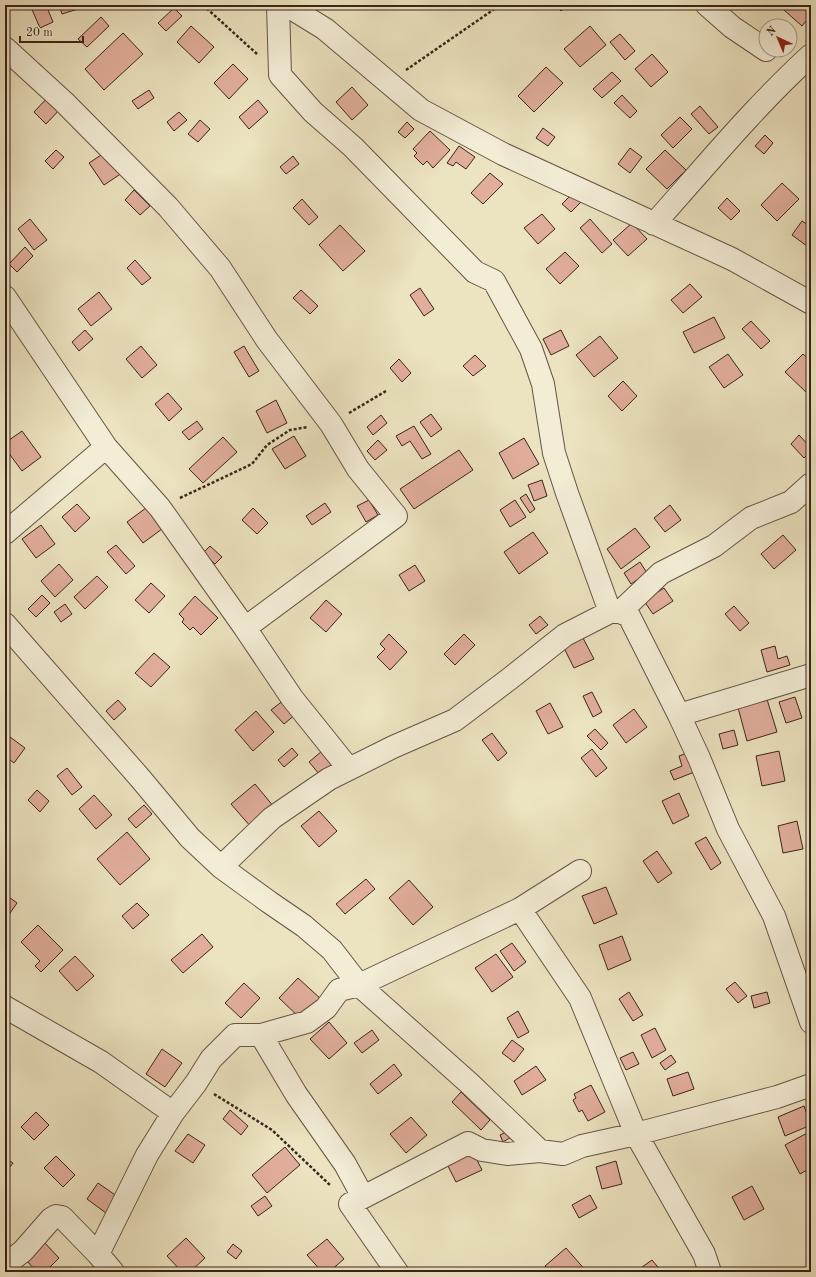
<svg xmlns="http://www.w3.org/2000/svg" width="816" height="1277" viewBox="0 0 816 1277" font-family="'Old Standard TT',serif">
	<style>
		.building { fill: #e1ae9c; stroke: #3a241b }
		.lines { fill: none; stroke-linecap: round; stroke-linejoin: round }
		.minor-casing { stroke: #665444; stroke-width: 24 }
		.path { stroke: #3a241b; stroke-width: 2.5; stroke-dasharray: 3 2; stroke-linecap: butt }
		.minor { stroke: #f3edd6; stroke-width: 22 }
	</style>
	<rect width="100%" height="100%" fill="#ece3c0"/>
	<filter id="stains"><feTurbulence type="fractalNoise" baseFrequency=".005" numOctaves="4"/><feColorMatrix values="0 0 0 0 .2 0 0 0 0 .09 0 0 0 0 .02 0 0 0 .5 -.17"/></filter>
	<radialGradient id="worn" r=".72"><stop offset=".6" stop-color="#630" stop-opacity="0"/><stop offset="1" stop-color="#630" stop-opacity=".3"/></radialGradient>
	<path class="building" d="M30 5H46L53 22 40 28Z
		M59 5H87V6L62 14Z
		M555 5H568L561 11Z
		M789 5H811V15L802 26 784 10Z
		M174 8 182 16 166 31 158 23Z
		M101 17 109 26 87 47 78 39Z
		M191 26 214 47 199 63 177 42Z
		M590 26 606 45 580 67 564 49Z
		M123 33 143 54 104 90 85 69Z
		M620 34 635 51 625 60 610 42Z
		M652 54 668 72 651 87 635 69Z
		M233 64 248 79 229 99 214 83Z
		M546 67 563 83 534 112 518 96Z
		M612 72 621 81 602 98 593 89Z
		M352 87 368 105 352 120 336 102Z
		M149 90 154 98 138 109 132 101Z
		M50 95 62 107 46 124 34 112Z
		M622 95 637 111 630 118 614 103Z
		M258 100 268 112 249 129 239 117Z
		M700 106 718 127 709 134 691 114Z
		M179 112 187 120 174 131 167 122Z
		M680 117 692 129 673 148 661 135Z
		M200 120 210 129 198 142 188 134Z
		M407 122 414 129 405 138 398 132Z
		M543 128 555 137 548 146 536 138Z
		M430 131 450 150 433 168 427 161 423 165 414 156 417 153 413 149Z
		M765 135 773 143 764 154 755 146Z
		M459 146 475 157 466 169 456 162 453 166 447 163Z
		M630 148 642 157 630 173 618 164Z
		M56 150 64 157 53 169 45 161Z
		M665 150 686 170 667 189 646 169Z
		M107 151 122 173 104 185 89 163Z
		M293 156 299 164 286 174 280 167Z
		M490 173 503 184 483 204 471 193Z
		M782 183 799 199 777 221 761 205Z
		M134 190 150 206 140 215 125 200Z
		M573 193 581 202 571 212 562 204Z
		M727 198 740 211 731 220 718 208Z
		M302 199 318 217 309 225 293 208Z
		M542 214 555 229 538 244 524 228Z
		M30 219 47 240 34 250 18 229Z
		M590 219 612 244 602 253 580 228Z
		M802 221 811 227V249L792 235Z
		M632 223 647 239 628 256 613 240Z
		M340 225 365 251 343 271 319 245Z
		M25 247 33 256 17 272 9 264Z
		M565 252 579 266 560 284 546 269Z
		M135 260 151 278 142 285 127 268Z
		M690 284 702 297 683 313 671 300Z
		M420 288 434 309 424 316 410 295Z
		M301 290 318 306 310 314 293 298Z
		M99 292 112 309 91 326 78 309Z
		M714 317 725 338 694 353 683 332Z
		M751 321 770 341 761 349 742 329Z
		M85 330 93 339 79 351 72 342Z
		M561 330 569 346 551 355 543 339Z
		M600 336 618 358 594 377 576 355Z
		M141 346 157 365 142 378 126 359Z
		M244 346 259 371 249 377 234 352Z
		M728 354 743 375 724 388 709 367Z
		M803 354 811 361V390L807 393 785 372Z
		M475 355 486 366 473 376 463 366Z
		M399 359 411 373 402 382 390 368Z
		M623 381 637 396 622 411 608 396Z
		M168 393 182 409 169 421 155 404Z
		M276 400 287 423 267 433 256 411Z
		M431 414 442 429 431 437 420 422Z
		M5 415 9 419 5 423Z
		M381 415 387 423 373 435 367 427Z
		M197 421 203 429 189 440 182 432Z
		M414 426 431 454 422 459 410 441 402 446 396 436Z
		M22 431 41 457 22 471 5 448V443Z
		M799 435 811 448V451L804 458 791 444Z
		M294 436 306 456 285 469 272 449Z
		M223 437 237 452 203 483 189 469Z
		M524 438 539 464 513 479 499 453Z
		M378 440 387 450 375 460 367 451Z
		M459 450 473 470 414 509 400 489Z
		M542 480 547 496 534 501 528 485Z
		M526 494 535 509 530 513 520 498Z
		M369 500 378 515 366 522 357 506Z
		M515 500 526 517 510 527 500 510Z
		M325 503 331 512 312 525 306 516Z
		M77 504 90 518 75 532 62 517Z
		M150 505 166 526 143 543 127 522Z
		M670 505 681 520 665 532 654 518Z
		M253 508 268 523 257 534 242 520Z
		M41 525 55 544 36 558 22 539Z
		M635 528 650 547 621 569 607 549Z
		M533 532 548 553 519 574 504 552Z
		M783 535 796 550 774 569 761 554Z
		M116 545 135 566 126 574 107 552Z
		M210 546 222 557 215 564 203 553Z
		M640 562 647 573 631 584 624 573Z
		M59 564 73 580 55 597 41 581Z
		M415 565 425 581 409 591 399 575Z
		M97 576 108 587 85 609 74 597Z
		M151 583 165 596 149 613 135 600Z
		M664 588 673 601 653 614 644 601Z
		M42 595 50 603 36 617 28 609Z
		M195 596 218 618 201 635 193 627 190 630 182 622 184 619 179 614Z
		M326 600 342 614 326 632 310 618Z
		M65 604 72 614 61 622 54 612Z
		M734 606 749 623 740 631 725 614Z
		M540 616 548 625 536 634 529 625Z
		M389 634 407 652 390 670 377 657 385 649 380 644Z
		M464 634 475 645 455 665 444 654Z
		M583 638 594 659 574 668 564 648Z
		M775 646 778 659 787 656 790 665 767 672 761 650Z
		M154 653 170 667 151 687 135 673Z
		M592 692 602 712 593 717 583 696Z
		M766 696 777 732 747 741 737 704Z
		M795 697 802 718 786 723 779 702Z
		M118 700 126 709 114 720 106 711Z
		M284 700 296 714 284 724 271 710Z
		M550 703 563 727 548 734 536 711Z
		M634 709 647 727 626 743 613 725Z
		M256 711 274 732 253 751 235 730Z
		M595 729 608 743 601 750 587 736Z
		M734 730 738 745 723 749 719 734Z
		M492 733 507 753 498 761 482 740Z
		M10 737 25 748 14 763 5 756V745Z
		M292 748 298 755 284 767 278 760Z
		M592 749 607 768 596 777 581 758Z
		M322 751 333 763 320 775 309 762Z
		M779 751 785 781 762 786 756 756Z
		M690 752 697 771 674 780 670 771 682 766 679 756Z
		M67 768 82 787 72 795 57 776Z
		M255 784 274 807 251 827 231 804Z
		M37 790 49 801 40 812 28 800Z
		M679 793 689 816 673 824 662 801Z
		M94 795 112 815 96 829 79 809Z
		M144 805 152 814 136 828 128 819Z
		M319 811 337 831 319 847 301 826Z
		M797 821 803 849 783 853 778 826Z
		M127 832 150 859 120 885 97 859Z
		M706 837 721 863 711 870 695 843Z
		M657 851 672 873 658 883 643 861Z
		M366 879 375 889 345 914 336 904Z
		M409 880 433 907 413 925 389 898Z
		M606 887 617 914 594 924 582 896Z
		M5 894 17 903 8 916 5 914Z
		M137 903 149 915 133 929 122 916Z
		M38 925 63 950 41 972 35 966 40 961 21 942Z
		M202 934 213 947 183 973 171 960Z
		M622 936 631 960 608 970 599 945Z
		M512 943 526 962 514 971 500 951Z
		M496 954 513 977 492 992 475 968Z
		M75 956 94 976 77 991 59 971Z
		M298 978 322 1000 302 1020 279 998Z
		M735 982 747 996 738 1003 726 989Z
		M244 983 260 998 241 1018 225 1003Z
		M629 992 643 1015 633 1021 619 999Z
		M767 992 770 1003 754 1008 751 996Z
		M518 1011 529 1032 518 1038 507 1018Z
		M329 1022 347 1043 329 1059 310 1039Z
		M655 1028 666 1050 652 1058 641 1035Z
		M372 1030 379 1040 362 1053 354 1043Z
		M512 1040 524 1049 514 1062 502 1053Z
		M162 1049 182 1063 165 1087 146 1074Z
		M633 1052 639 1064 626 1070 620 1058Z
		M671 1055 676 1062 665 1070 660 1063Z
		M394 1064 402 1075 378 1094 370 1084Z
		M536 1066 546 1080 522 1095 514 1081Z
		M688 1072 694 1089 673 1096 667 1079Z
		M591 1085 605 1112 588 1121 582 1110 579 1112 573 1100 576 1098 574 1094Z
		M461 1092 490 1120 481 1130 452 1102Z
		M804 1106 811 1125 785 1136 778 1117Z
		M230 1110 248 1126 241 1135 223 1119Z
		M36 1112 49 1125 34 1140 21 1127Z
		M411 1117 427 1135 406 1153 390 1134Z
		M510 1130 513 1136 503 1142 500 1135Z
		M811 1131V1168L800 1174 785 1145Z
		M188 1134 205 1145 193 1163 175 1151Z
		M285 1147 300 1165 267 1193 252 1175Z
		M472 1150 482 1170 456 1182 446 1162Z
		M56 1156 75 1175 63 1187 44 1168Z
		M5 1158 13 1163 6 1172 5 1171Z
		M616 1161 622 1184 602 1189 596 1167Z
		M98 1183 121 1199 110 1216 87 1199Z
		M752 1186 764 1209 744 1220 732 1197Z
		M590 1195 597 1208 579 1218 572 1205Z
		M265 1196 272 1206 258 1216 251 1206Z
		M186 1238 205 1258 190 1272H182L167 1256Z
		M327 1239 344 1259 329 1272H322L307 1255Z
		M44 1242 59 1258 45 1272H37L25 1259Z
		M233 1244 242 1251 236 1259 227 1252Z
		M566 1248 587 1272H551L545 1266Z
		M652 1260 662 1272H635Z"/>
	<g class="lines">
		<g class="minor-casing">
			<path id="minor" d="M278 5 280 75 313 112 353 147 475 272 494 281 531 349 543 384 554 453 567 493 610 612
				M286 5 325 29 421 110 503 154 732 259 811 303
				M707 5 732 27 766 50
				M5 48 64 102 168 207 220 268 267 340 331 424 358 469 396 516 245 628
				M654 224C705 167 754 107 811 55
				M5 297 106 447 5 533
				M106 447 160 508 245 628 292 698 349 769
				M620 612 661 573 714 546 751 518 791 502 811 484
				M5 624 140 778 190 838 221 867 269 902 304 926 332 950 359 985 469 1083 540 1151
				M679 715 811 675
				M221 867 272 818 329 779 393 747 455 720 508 680 565 635 610 612H620L629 616 679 715 699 758 728 829 774 916 811 1022
				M520 909 580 998 636 1134 777 1097 811 1085
				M5 1007 101 1062 173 1113
				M261 1035 296 1094 345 1164 363 1197
				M98 1254 147 1155 173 1113 196 1083 211 1059 235 1035H261L307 1022 326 1008 339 990 359 985 520 909 580 871
				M5 1265 23 1251 51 1219 56 1216 62 1217 98 1254 113 1272
				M397 1272 350 1204 468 1143 482 1150 507 1154 540 1151 563 1154 582 1146 636 1134 704 1254 710 1272"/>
		</g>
		<path class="path" d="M203 5 257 54
			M406 70 493 10 497 5
			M349 413 386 391
			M180 498 252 464 267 445 290 430 308 427
			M214 1094 272 1130 331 1186"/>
		<use href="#minor" class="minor"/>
	</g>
	<rect width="816" height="1277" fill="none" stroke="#ece3c0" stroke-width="20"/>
	<rect x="6" y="6" width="804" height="1265" fill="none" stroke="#3a241b" stroke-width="2"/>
	<rect x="10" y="10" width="796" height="1257" fill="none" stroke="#3a241b"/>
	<g transform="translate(778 38) rotate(316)"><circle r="19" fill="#f3edd6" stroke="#a99d8b"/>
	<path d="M0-3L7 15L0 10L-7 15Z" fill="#8f2418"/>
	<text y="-6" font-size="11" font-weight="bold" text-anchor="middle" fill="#3a241b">N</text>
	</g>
	<path d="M20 36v6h63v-6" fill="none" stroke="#3a241b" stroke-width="2"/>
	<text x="26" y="36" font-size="12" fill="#3a241b" stroke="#f3edd6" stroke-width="3" paint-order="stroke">20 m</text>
	<rect width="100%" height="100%" filter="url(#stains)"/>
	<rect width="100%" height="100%" fill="url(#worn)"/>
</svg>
